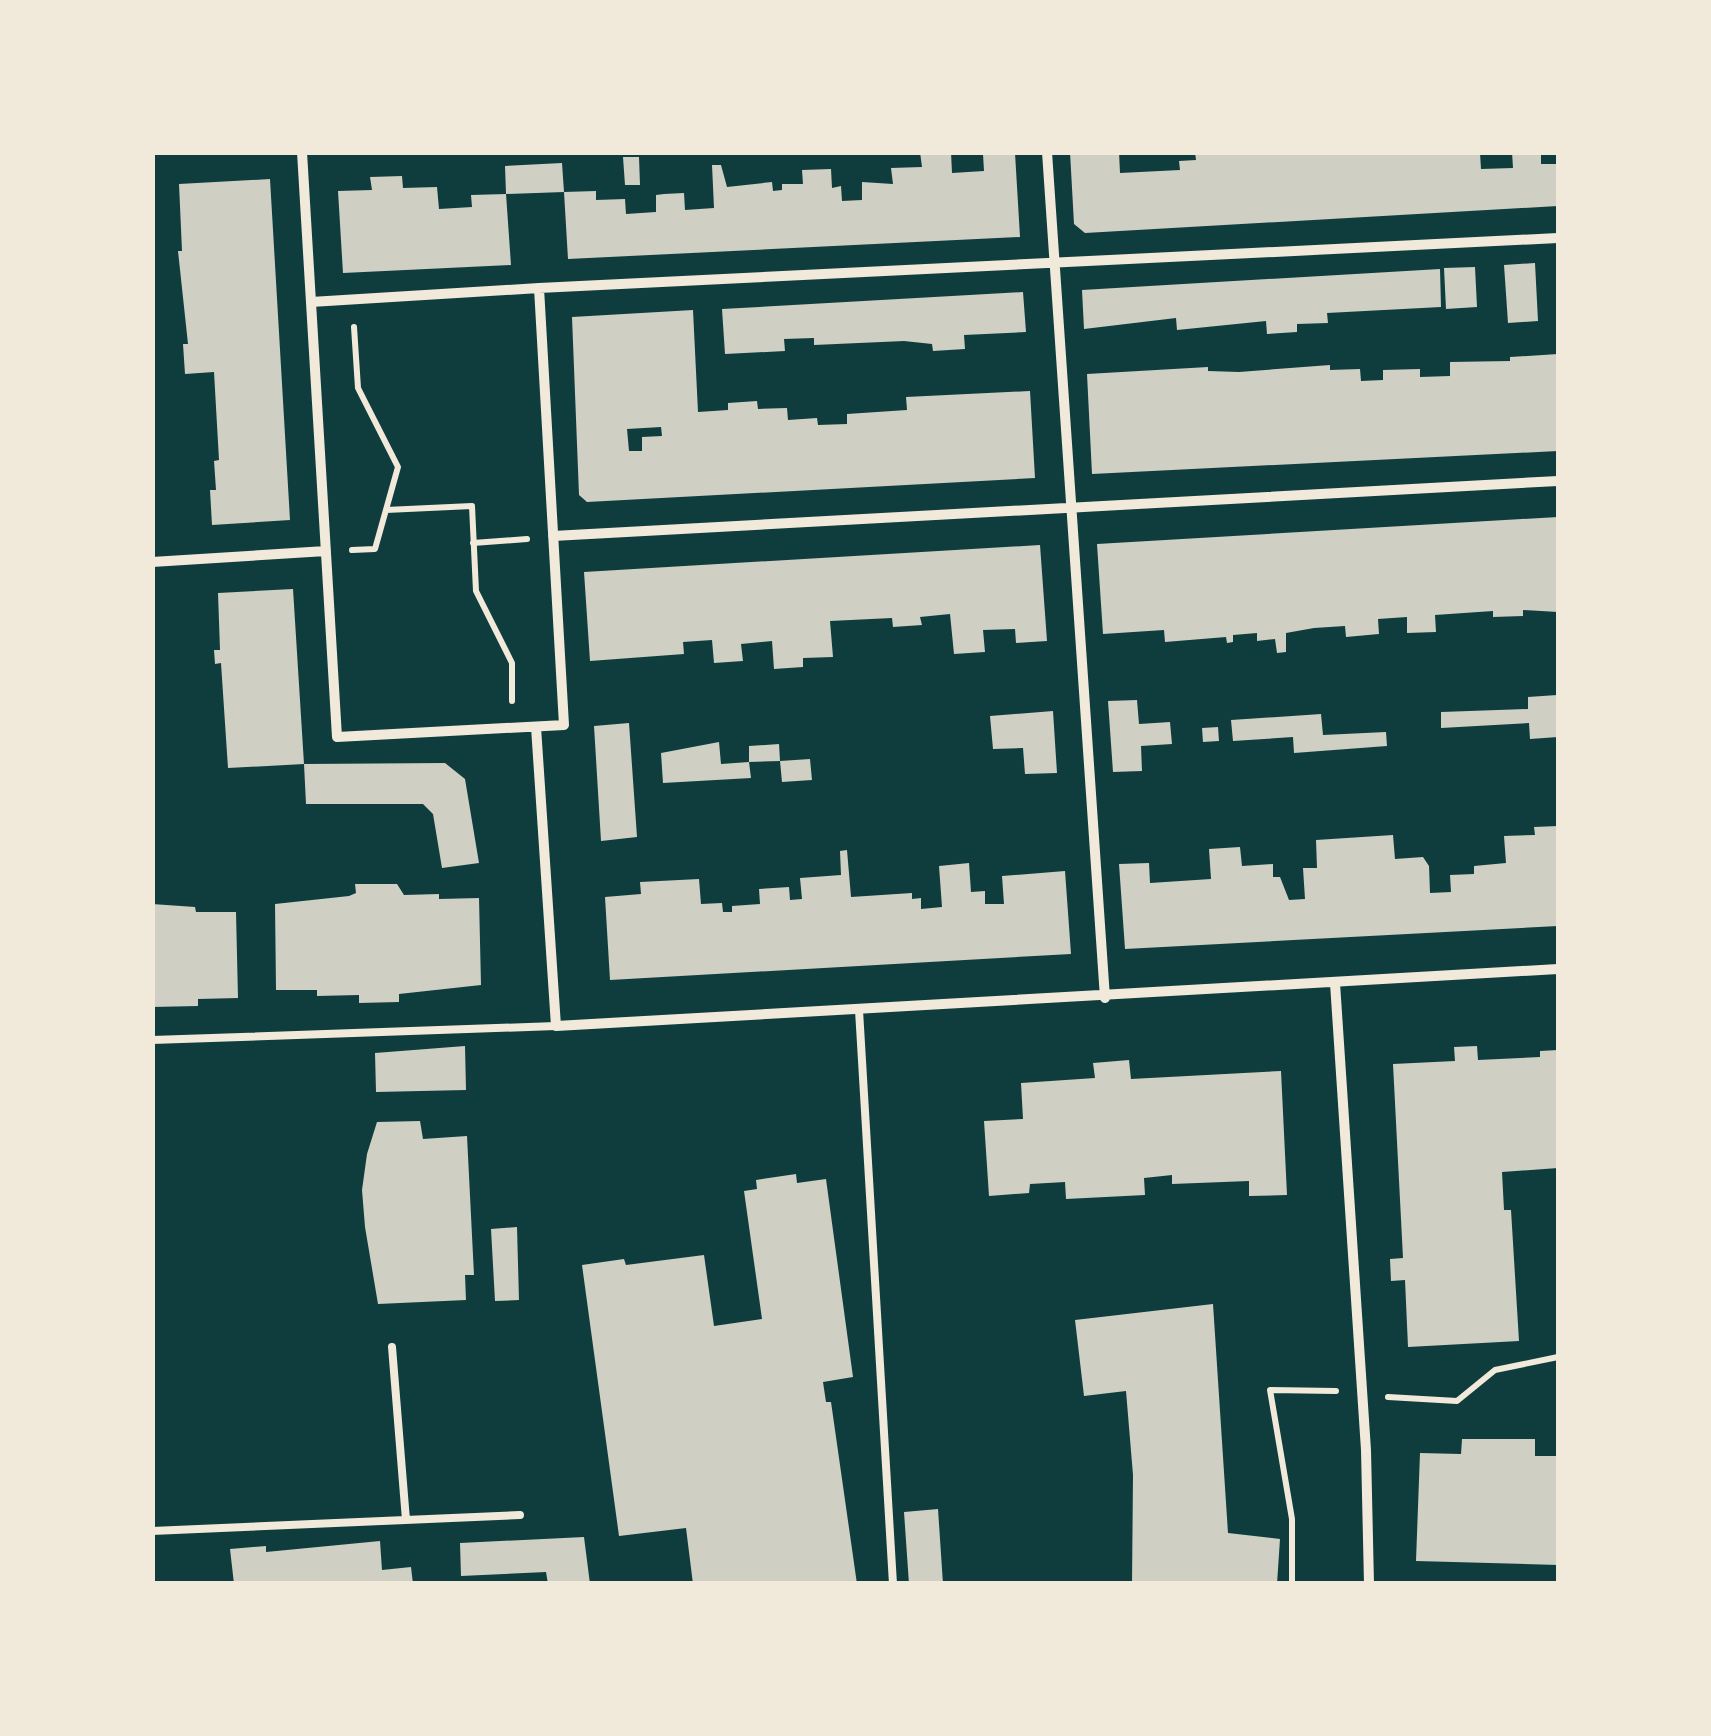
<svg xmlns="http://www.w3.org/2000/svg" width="1711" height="1736" viewBox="0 0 1711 1736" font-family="Manrope,sans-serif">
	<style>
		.building { fill: #cfcfc3; fill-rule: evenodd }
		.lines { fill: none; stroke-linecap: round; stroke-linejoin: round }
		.path { stroke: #f1e9da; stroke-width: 6 }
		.service { stroke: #f1e9da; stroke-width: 8 }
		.minor { stroke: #f1e9da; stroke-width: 10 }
	</style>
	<rect width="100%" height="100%" fill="#0f3d3e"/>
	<path class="building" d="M920 152H951L952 173 984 171 983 154 1015 153 1020 237 568 259 564 192 506 194 505 166 562 163 564 192 596 191V200L625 199 626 214 656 212V195L664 194 684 193 685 210 714 208 712 165H721L727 187 772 182 773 191 782 190V184H803L802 170 831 169 832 188 841 186 842 201 862 200V182L893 184 891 168 922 167Z
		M1070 152H1119L1120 173 1180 170 1179 161 1196 160 1195 152 1480 153 1481 169 1513 168 1512 152H1541V164H1558V206L1085 233 1074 224Z
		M623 157H639L640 185H625Z
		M402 176 403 188 437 187 439 209 472 207 471 195 506 194 511 265 343 273 338 191 372 190 370 177Z
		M270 179 290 520 212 525 210 490H216L214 461 219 460 214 372 185 374 183 344H188L178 251H182L179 184Z
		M1535 263 1538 321 1508 323 1504 265Z
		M1475 267 1477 307 1446 309 1444 268Z
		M1440 269 1441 307 1327 313 1328 323 1297 324V332L1267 334 1266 321 1177 330 1176 318 1084 329 1082 290Z
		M1023 292 1026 332 964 335 965 349 933 351 932 344 904 341 814 345V338L784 339 785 351 725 354 722 309Z
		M693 310 698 412 728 410V403L757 401 758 409 787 408 788 420 817 418 818 425 847 424V414L907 410 906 397 1030 391 1035 478 587 502 579 495 572 317ZM661 427 662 436 642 437V451H629L627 429Z
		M1558 354V451L1092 474 1087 374 1208 367V371L1239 372 1330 365V370L1360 369 1361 381 1383 380V370L1420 369V377L1450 376V362L1510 361V357Z
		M1558 517V612L1523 610V616L1493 617V611L1435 615 1436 632 1407 633V617L1378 619 1379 634 1346 637 1345 626 1314 628 1286 633V652L1277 653 1275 639 1257 641V633L1233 635V642L1227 643 1226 637 1165 642 1164 630 1103 634 1097 544Z
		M1040 545 1047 641 1016 643 1015 629 983 630 985 652 954 654 950 614 920 617 922 625 893 627 892 618 830 621 833 657 803 658V667L774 669 772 641 741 644 743 661 714 663 712 640 683 642 684 654 590 661 584 572Z
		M293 589 304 764 445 763 465 779 479 863 442 868 433 814 423 804H306L304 764 228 768 221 663 215 664 214 650H220L218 593Z
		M1557 695 1558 737 1530 739 1529 723 1441 728V712L1528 709V697Z
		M1137 700 1139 724 1170 722 1172 744 1141 746 1142 771 1113 772 1108 701Z
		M1053 711 1057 773 1025 774 1023 748 993 749 990 716Z
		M1321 714 1323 735 1386 732 1387 746 1294 753 1293 737 1233 741 1231 720Z
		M629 723 637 837 601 841 594 726Z
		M1218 727 1219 741 1203 742 1202 728Z
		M719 742 721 764 749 762V746L779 744 780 761 749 762 751 778 663 783 661 753Z
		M810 759 812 780 782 782 780 761Z
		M1558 826V926L1125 949 1119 864 1149 863 1150 883 1211 879 1209 849 1240 847 1242 866 1273 864V877H1280L1289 900 1305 899 1303 868H1317L1316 840 1393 835 1395 859 1423 857 1429 866 1430 893 1451 892 1450 875 1474 874V866L1506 863 1504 836 1535 835 1534 827Z
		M847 850 851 897 912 893V899L921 898V909L942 907 939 866 969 863 971 892 985 891V904H1004L1002 876 1065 871 1071 954 610 980 605 897 641 894 640 882 699 879 701 904 722 903 723 912H732V906L760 904 759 889 789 887 790 900 802 899 800 878 841 875 840 851Z
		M355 884H397L404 895 439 894V899L479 898 481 985 399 994V1002L359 1003V995L317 996V990H276L275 904 349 896 356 893Z
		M152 904 195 907 196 912H236L238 998 198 999V1006L152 1007Z
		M465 1046 466 1090 376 1092 375 1053Z
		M1477 1046 1478 1060 1540 1057V1051L1558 1050V1168L1502 1172 1504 1210H1511L1519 1341 1408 1347 1405 1280 1391 1281 1390 1259 1403 1258 1393 1064 1455 1061 1454 1047Z
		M1129 1060 1131 1079 1281 1071 1287 1195 1249 1196V1181L1172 1184V1175L1144 1178 1145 1195 1066 1199 1065 1182 1030 1184 1029 1193 989 1196 984 1121 1023 1119 1021 1083 1095 1078 1093 1063Z
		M420 1121 423 1139 467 1136 474 1275H465L466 1300 378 1304 365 1227 362 1190 367 1154 377 1122Z
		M796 1174 797 1183 826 1179 853 1377 823 1382 826 1402H831L857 1584H693L686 1528 619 1536 582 1265 624 1259 626 1265 704 1255 714 1326 762 1319 744 1191 757 1189 756 1180Z
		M517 1227 519 1300 495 1301 491 1229Z
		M1213 1304 1228 1533 1280 1539 1277 1584H1132L1133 1475 1126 1391 1084 1396 1075 1320Z
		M1462 1439H1535V1456H1558V1565L1416 1561 1420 1453 1461 1454Z
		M938 1509 943 1584H909L904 1512Z
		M584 1537 590 1584H548L546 1572 461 1576 460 1543Z
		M380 1541 382 1570 411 1567 413 1584H234L230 1549 266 1546V1552Z"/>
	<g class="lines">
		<path class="path" d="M386 510 472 506 476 591 512 663V701
			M473 543 527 539
			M352 550 375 549 398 467 358 388 354 327
			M1388 1397 1457 1401 1495 1370 1558 1357
			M1292 1584V1519L1270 1390 1336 1391"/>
		<path class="service" d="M859 1010 893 1584
			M152 1040 556 1026
			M392 1347 406 1520
			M152 1531 520 1515"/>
		<path class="minor" d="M302 152 337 737 564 725 539 288 311 302
			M1047 152 1105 998
			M539 288 1558 238
			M553 536 1558 481
			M152 562 326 551
			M536 727 556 1026 1558 969
			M1335 983 1366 1450 1369 1584"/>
	</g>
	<rect width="1711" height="1736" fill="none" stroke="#f1e9da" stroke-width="310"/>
</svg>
